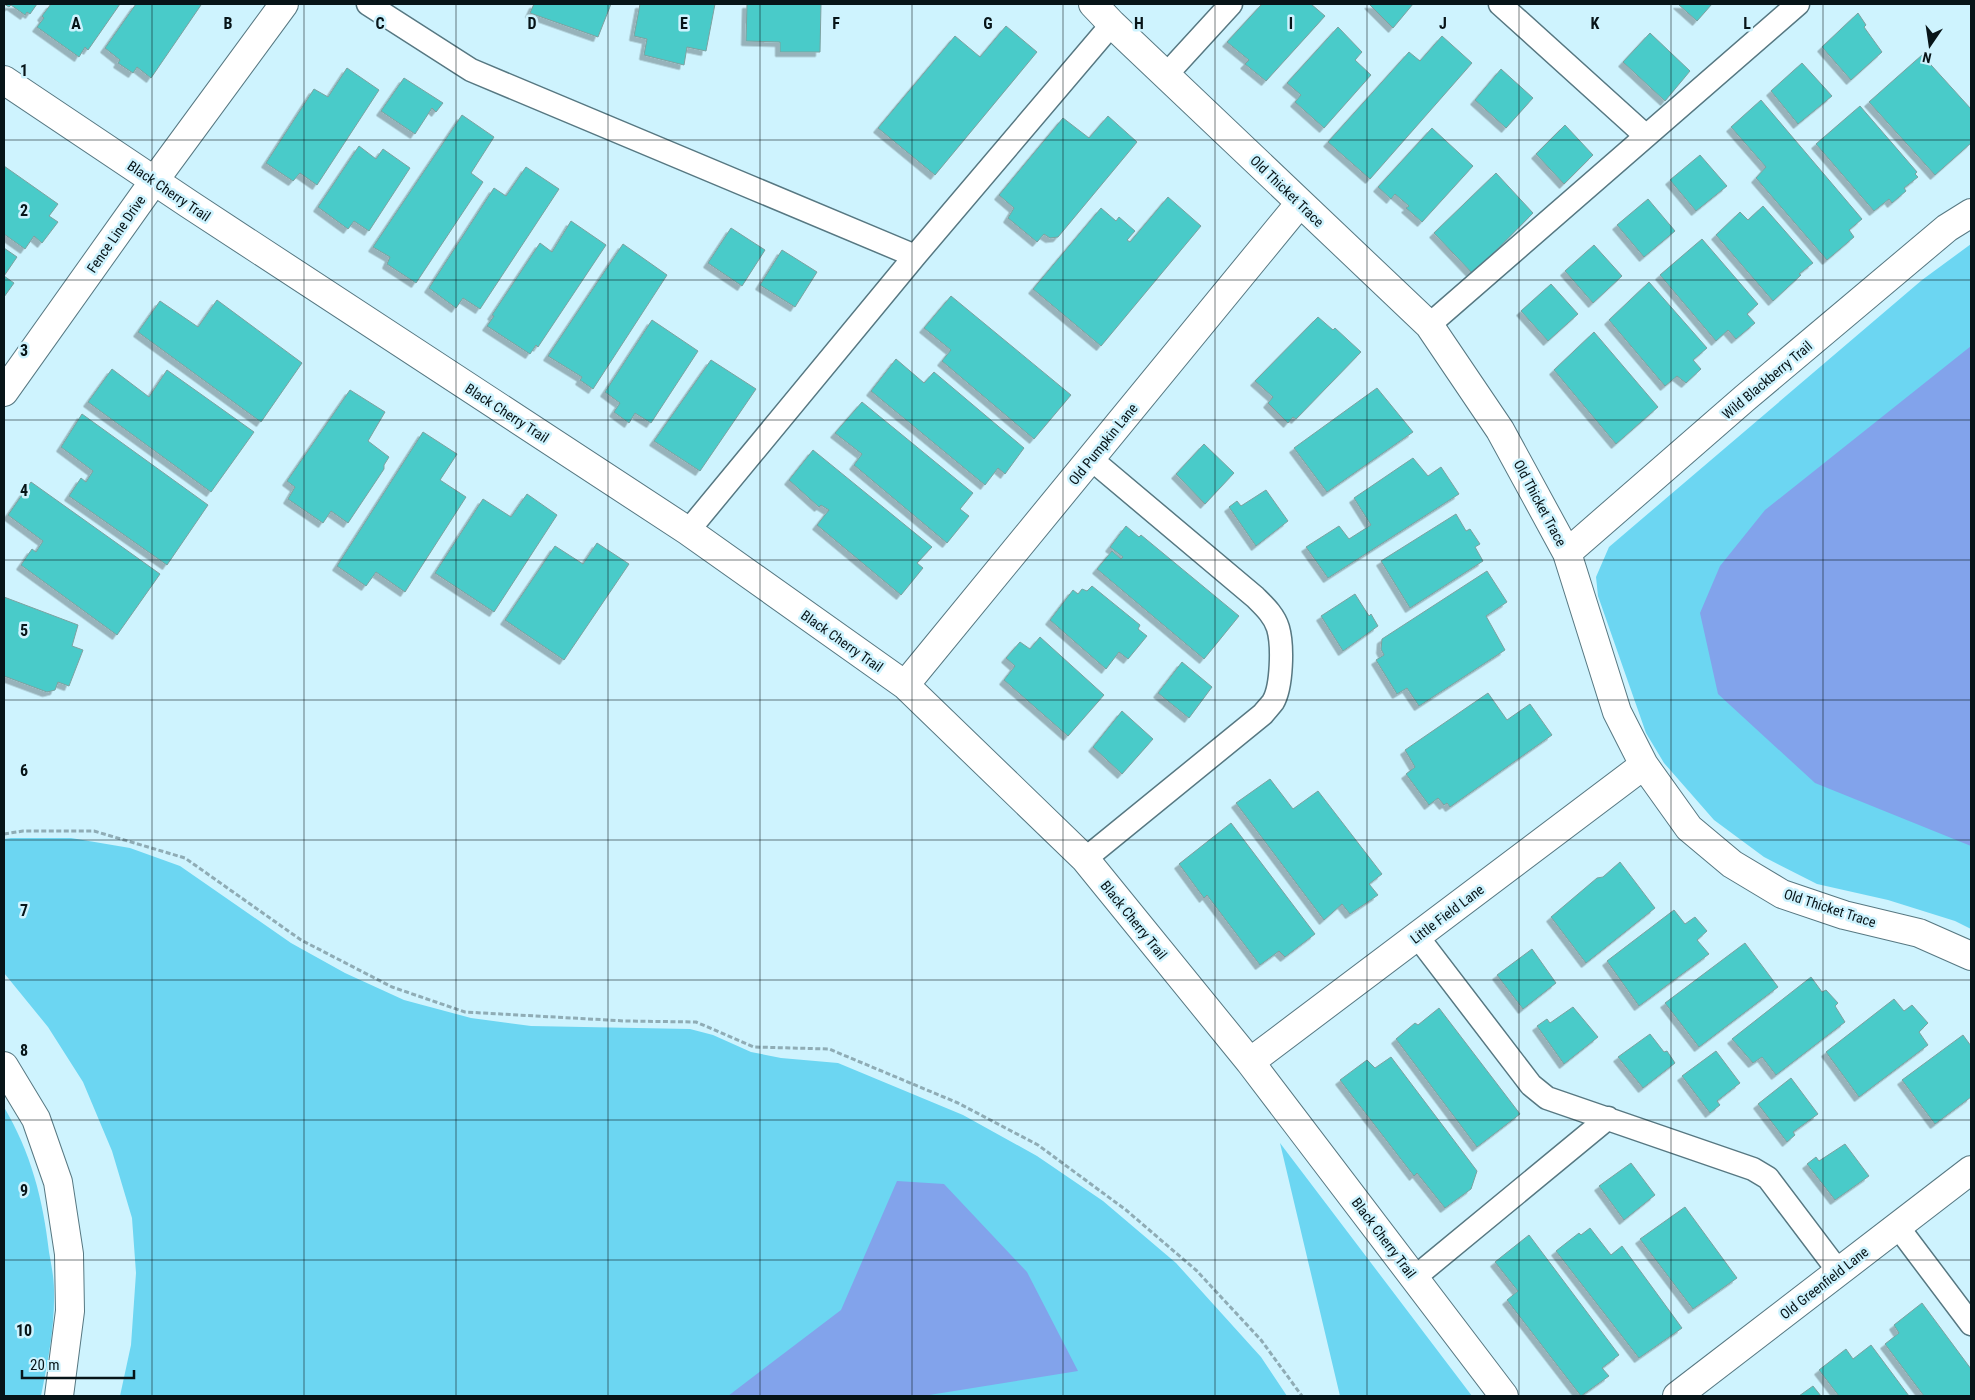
<svg xmlns="http://www.w3.org/2000/svg" width="1975" height="1400" viewBox="0 0 1975 1400" font-family="'Roboto Condensed',sans-serif">
	<style>
		.green { fill: #6cd6f2 }
		.water { fill: #82a3eb }
		.building { fill: #49cbc9; stroke: #7ca1a0; filter: url(#shadow) }
		.lines { fill: none; stroke-linecap: round; stroke-linejoin: round }
		.service-casing { stroke: #577882; stroke-width: 25 }
		.minor-casing { stroke: #577882; stroke-width: 30 }
		.path { stroke: #8facb5; stroke-width: 3; stroke-dasharray: 5 2.5; stroke-linecap: butt }
		.service { stroke: #fff; stroke-width: 22 }
		.minor { stroke: #fff; stroke-width: 28 }
		.grid { fill: none; stroke: #071418; stroke-width: 1; stroke-opacity: 0.55 }
		.labels { text-anchor: middle; dominant-baseline: central; stroke-width: 5; stroke-linejoin: round; paint-order: stroke }
		.street-label { font-size: 14px; fill: #071418; stroke: #cef3fe }
		.grid-label { font-size: 16px; text-anchor: middle; font-weight: bold; fill: #071418; stroke: #cef3fe; stroke-width: 5; stroke-linejoin: round; paint-order: stroke }
	</style>
	<defs>
		<filter id="shadow"><feDropShadow dx="-4.5" dy="4.5" stdDeviation="0" flood-color="#0004"/></filter>
	</defs>
	<rect width="100%" height="100%" fill="#cef3fe"/>
	<path class="green" d="M1971 244V929L1955 921 1888 900 1817 884 1764 857 1714 820 1664 763 1646 733 1598 596 1596 577 1609 547 1922 280Z
		M11 838H71L130 848 180 866 291 943 345 973 404 1000 471 1018 531 1026 690 1029 713 1035 751 1052 781 1058 838 1063 963 1115 1037 1156 1103 1201 1176 1263 1261 1357 1287 1396H120L131 1345 136 1273 132 1218 112 1151 83 1082 48 1027 4 973V839Z
		M4 1107C31 1153 43 1199 49 1252 51 1264 54 1277 54 1290 55 1326 48 1361 41 1396H4Z
		M1280 1143 1472 1396H1340Z"/>
	<path class="water" d="M1971 346V846L1815 783 1718 694 1700 613 1720 566 1765 510Z
		M897 1181 944 1184 1027 1272 1078 1371 923 1396H728L841 1310Z"/>
	<path class="building" d="M4 4H37L30 14 27 12 25 15 11 5 9 7Z
		M51 4H120L88 50 85 47 79 57 37 27 44 18 42 16Z
		M136 4H199L201 5 151 78 137 67 133 73 118 63 120 60 105 48Z
		M534 4H611L598 37 530 13Z
		M640 4H715L706 51 687 47 684 65 644 55 647 39 634 36Z
		M747 4H821L820 52H780V42L746 41Z
		M1262 4H1311L1325 16 1266 81 1245 64 1249 60 1227 42Z
		M1369 4H1413L1393 28Z
		M1678 4H1712L1697 21Z
		M1858 13 1866 25 1864 27 1882 52 1851 80 1822 47Z
		M1006 26 1037 52 935 175 878 128 955 36 980 57Z
		M1338 27 1362 52 1355 60 1371 75 1324 128 1295 102 1301 95 1287 83Z
		M1650 33 1690 71 1665 101 1623 62Z
		M1442 36 1472 63 1370 179 1328 142 1409 52 1420 61Z
		M1922 55 1971 109V143L1935 175 1869 102Z
		M1802 63 1832 96 1798 124 1771 91Z
		M347 68 379 90 317 185 300 173 293 181 266 163 314 89 328 97Z
		M1501 69 1533 98 1506 128 1475 100Z
		M404 78 443 103 436 112 432 108 415 134 381 111Z
		M1761 100 1862 219 1849 230 1854 237 1827 260 1756 178 1766 167 1731 127Z
		M1860 106 1917 172 1915 174 1918 177 1904 188 1906 191 1892 203 1889 199 1874 211 1816 144Z
		M462 115 494 137 471 173 483 182 416 283 387 264 390 257 373 247Z
		M1108 116 1137 142 1058 237 1050 238 1044 234 1037 242 1008 218 1014 208 999 195 1063 118 1089 138Z
		M1565 125 1593 155 1564 184 1536 154Z
		M1432 128 1473 166 1422 222 1406 208 1409 206 1395 194 1391 199 1378 187Z
		M359 146 376 159 383 149 410 168 369 231 354 221 348 229 318 207Z
		M1700 155 1727 186 1696 211 1670 180Z
		M4 166 58 204 49 216 58 222 42 243 34 236 25 249 4 234Z
		M526 167 559 189 480 309 463 298 456 308 429 288 494 188 506 196Z
		M1496 173 1533 213 1473 274 1434 233Z
		M1168 197 1201 226 1101 346 1033 289 1101 208 1116 221 1119 217 1135 231 1127 240 1130 242Z
		M1648 199 1675 231 1644 257 1617 225Z
		M1763 206 1813 263 1799 274 1801 275 1773 301 1716 235 1740 212 1748 220Z
		M571 221 606 245 538 347 536 345 530 354 487 326 494 316 492 315 540 243 552 252Z
		M731 228 765 250 742 286 708 263Z
		M1702 239 1758 304 1747 314 1755 323 1736 339 1728 330 1716 341 1660 275Z
		M623 244 667 275 593 389 580 380 582 377 548 356Z
		M1594 245 1622 276 1593 303 1565 271Z
		M4 248 17 257 4 276 14 283 4 297Z
		M782 250 817 272 795 307 760 285Z
		M1649 282 1707 348 1693 360 1701 369 1686 383 1677 376 1665 386 1609 320Z
		M1551 284 1578 314 1548 341 1521 311Z
		M951 296 1071 395 1034 439 942 361 951 350 924 328Z
		M217 300 302 363 261 422 138 332 160 301 198 327Z
		M1318 317 1333 330 1335 328 1361 352 1296 419 1293 417 1288 423 1268 403 1273 397 1255 381Z
		M652 320 698 351 651 423 635 413 629 423 614 412 620 403 605 392Z
		M1594 332 1658 407 1616 444 1554 370Z
		M896 359 924 383 934 372 1024 448 1005 474 998 468 985 485 871 391Z
		M711 360 756 389 700 471 654 441Z
		M112 369 149 397 167 370 254 432 211 492 88 402Z
		M1377 388 1413 432 1327 492 1294 448Z
		M350 390 385 412 368 441 389 457 384 465V469L348 523 331 511 323 523 288 499 295 487 287 481Z
		M862 402 973 493 960 509 969 516 947 543 854 465 862 454 835 433Z
		M82 414 208 505 167 565 69 496 81 478 86 482 93 471 61 447Z
		M423 432 457 454 440 480 466 497 405 592 376 572 366 586 337 566Z
		M1204 444 1234 473 1205 504 1176 474Z
		M813 450 932 547 917 563 923 568 901 595 817 525 829 510 821 505 819 507 789 480Z
		M1413 458 1428 476 1441 467 1459 494 1328 578 1306 547 1339 526 1349 539 1371 525 1354 498Z
		M31 482 160 574 117 635 21 565 32 549 36 552 43 541 8 515Z
		M1266 490 1288 521 1256 546 1229 507 1237 501 1241 506Z
		M527 494 557 515 494 612 435 573 483 499 511 517Z
		M1456 514 1466 531 1470 529 1480 544 1475 547 1483 561 1410 608 1381 561Z
		M1126 526 1139 537 1141 535 1239 616 1204 659 1097 569 1112 551 1121 559 1123 557 1110 547Z
		M597 543 629 564 564 660 505 620 555 546 583 564Z
		M1487 571 1507 602 1486 616 1505 650 1419 706 1407 688 1397 694 1376 660 1384 655 1381 649 1382 639Z
		M1092 586 1140 625 1138 629 1147 636 1128 659 1119 652 1106 669 1050 620 1073 590 1078 594 1082 589 1087 591Z
		M1355 594 1369 616 1371 614 1378 626 1343 651 1321 616Z
		M4 597 78 625 72 646 83 650 69 686 58 682 55 690 47 692 4 676Z
		M1040 637 1104 695 1068 736 1004 680 1015 666 1006 658 1020 642 1030 649Z
		M1182 662 1212 687 1189 718 1158 693Z
		M1488 693 1507 720 1530 704 1552 735 1450 807 1447 803 1444 805 1438 798 1429 805 1406 774 1415 767 1405 750Z
		M1122 711 1153 739 1122 774 1093 747Z
		M1270 779 1293 809 1318 791 1382 874 1369 884 1378 895 1350 914 1342 904 1324 920 1236 803Z
		M1231 823 1315 934 1285 957 1279 951 1260 965 1207 895 1204 898 1179 864Z
		M1620 862 1655 908 1586 963 1551 917 1597 878 1603 877Z
		M1674 910 1685 924 1695 917 1707 931 1697 940 1709 954 1639 1006 1607 961Z
		M1745 943 1778 987 1699 1047 1665 1003Z
		M1532 949 1556 983 1523 1009 1497 975Z
		M1811 977 1822 992 1826 990 1838 1003 1835 1006 1845 1022 1776 1075 1762 1057 1753 1063 1732 1039Z
		M1894 999 1904 1011 1912 1005 1928 1023 1919 1032 1928 1045 1859 1097 1826 1052Z
		M1573 1007 1598 1037 1564 1064 1537 1026 1547 1019 1550 1023Z
		M1439 1008 1520 1114 1477 1147 1396 1039 1415 1023 1418 1025Z
		M1650 1034 1664 1052 1667 1051 1675 1063 1643 1088 1618 1057Z
		M1963 1035 1971 1046V1097L1935 1124 1902 1080Z
		M1716 1051 1740 1083 1717 1101 1720 1105 1710 1113 1682 1076Z
		M1391 1057 1477 1171 1471 1189 1445 1208 1417 1173 1414 1176 1340 1080 1367 1060 1375 1068Z
		M1791 1078 1818 1114 1793 1132 1795 1135 1787 1142 1758 1104Z
		M1845 1144 1869 1176 1835 1200 1807 1164 1816 1157 1819 1161Z
		M1631 1163 1655 1195 1624 1220 1599 1186Z
		M1685 1207 1737 1278 1693 1309 1640 1239Z
		M1590 1228 1611 1255 1622 1246 1682 1328 1639 1358 1556 1251 1579 1233 1581 1235Z
		M1529 1235 1619 1355 1602 1368 1609 1376 1581 1396 1507 1300 1518 1291 1495 1262Z
		M1922 1303 1971 1369V1396H1924L1885 1344 1899 1333 1894 1325Z
		M1871 1345 1909 1396H1839L1819 1370 1846 1349 1853 1359Z
		M1813 1386 1821 1396H1799Z"/>
	<g class="lines">
		<g class="service-casing">
			<path id="service" d="M368 4 471 70 915 256
				M1500 4 1646 136
				M1166 75 1231 4
				M1429 325 1798 4
				M688 531 915 256 1112 24
				M1085 859 1263 714C1266 710 1270 706 1273 702 1282 687 1283 645 1278 628 1274 615 1264 606 1255 597L1091 459
				M1417 936 1531 1085 1547 1098 1753 1169 1768 1178 1839 1272
				M1898 1227 1971 1324
				M1414 1278 1608 1118"/>
		</g>
		<g class="minor-casing">
			<path id="minor" d="M1093 4 1112 24 1429 325 1500 430 1567 553 1617 712 1644 765 1689 828 1732 864 1782 894 1844 915 1919 933 1971 956
				M4 80 189 204 688 531 905 685 1085 859 1250 1062 1504 1396
				M4 392 154 181 284 4
				M1567 553 1745 398 1947 228 1971 213
				M905 685 1300 203
				M1250 1062 1644 765
				M4 1066 36 1119 58 1182 69 1254 70 1311 59 1396
				M1677 1396 1971 1170"/>
		</g>
		<path class="path" d="M4 834 23 831H94L185 858 301 940 392 987 465 1012 625 1021 696 1022 754 1047 829 1049 958 1103 1038 1145 1126 1210 1197 1271 1261 1340 1302 1396"/>
		<use href="#service" class="service"/>
		<use href="#minor" class="minor"/>
	</g>
	<path class="grid" d="M152 4V1396M304 4V1396M456 4V1396M608 4V1396M760 4V1396M912 4V1396M1063 4V1396M1215 4V1396M1367 4V1396M1519 4V1396M1671 4V1396M1823 4V1396M4 140H1971M4 280H1971M4 420H1971M4 560H1971M4 700H1971M4 840H1971M4 980H1971M4 1120H1971M4 1260H1971"/>
	<g class="labels">
		<g class="street-label">
			<text transform="translate(169 191) rotate(34)">Black Cherry Trail</text>
			<text transform="translate(1287 191) rotate(44)">Old Thicket Trace</text>
			<text transform="translate(116 234) rotate(-55)">Fence Line Drive</text>
			<text transform="translate(1767 380) rotate(-40)">Wild Blackberry Trail</text>
			<text transform="translate(507 413) rotate(33)">Black Cherry Trail</text>
			<text transform="translate(1103 444) rotate(-51)">Old Pumpkin Lane</text>
			<text transform="translate(1540 503) rotate(62)">Old Thicket Trace</text>
			<text transform="translate(842 641) rotate(35)">Black Cherry Trail</text>
			<text transform="translate(1830 908) rotate(18)">Old Thicket Trace</text>
			<text transform="translate(1447 914) rotate(-37)">Little Field Lane</text>
			<text transform="translate(1134 920) rotate(51)">Black Cherry Trail</text>
			<text transform="translate(1384 1238) rotate(53)">Black Cherry Trail</text>
			<text transform="translate(1824 1283) rotate(-38)">Old Greenfield Lane</text>
		</g>
	</g>
	<g class="grid-label">
		<text x="76" y="29">A</text>
		<text x="228" y="29">B</text>
		<text x="380" y="29">C</text>
		<text x="532" y="29">D</text>
		<text x="684" y="29">E</text>
		<text x="836" y="29">F</text>
		<text x="988" y="29">G</text>
		<text x="1139" y="29">H</text>
		<text x="1291" y="29">I</text>
		<text x="1443" y="29">J</text>
		<text x="1595" y="29">K</text>
		<text x="1747" y="29">L</text>
		<text x="24" y="76">1</text>
		<text x="24" y="216">2</text>
		<text x="24" y="356">3</text>
		<text x="24" y="496">4</text>
		<text x="24" y="636">5</text>
		<text x="24" y="776">6</text>
		<text x="24" y="916">7</text>
		<text x="24" y="1056">8</text>
		<text x="24" y="1196">9</text>
		<text x="24" y="1336">10</text>
	</g>
	<rect width="1975" height="1400" fill="none" stroke="#071418" stroke-width="10"/>
	<g transform="translate(1930 45) rotate(193)" stroke="#cef3fe" stroke-width="4" paint-order="stroke">
	<path d="M0-4L9 19L0 12L-9 19Z" fill="#071418"/>
	<text y="-8" font-size="14" font-weight="bold" text-anchor="middle" fill="#071418">N</text>
	</g>
	<path d="M22 1370v8h112v-8" fill="none" stroke="#071418" stroke-width="2.5"/>
	<text x="30" y="1370" font-size="15" fill="#071418" stroke="#cef3fe" stroke-width="4" paint-order="stroke">20 m</text>
</svg>
